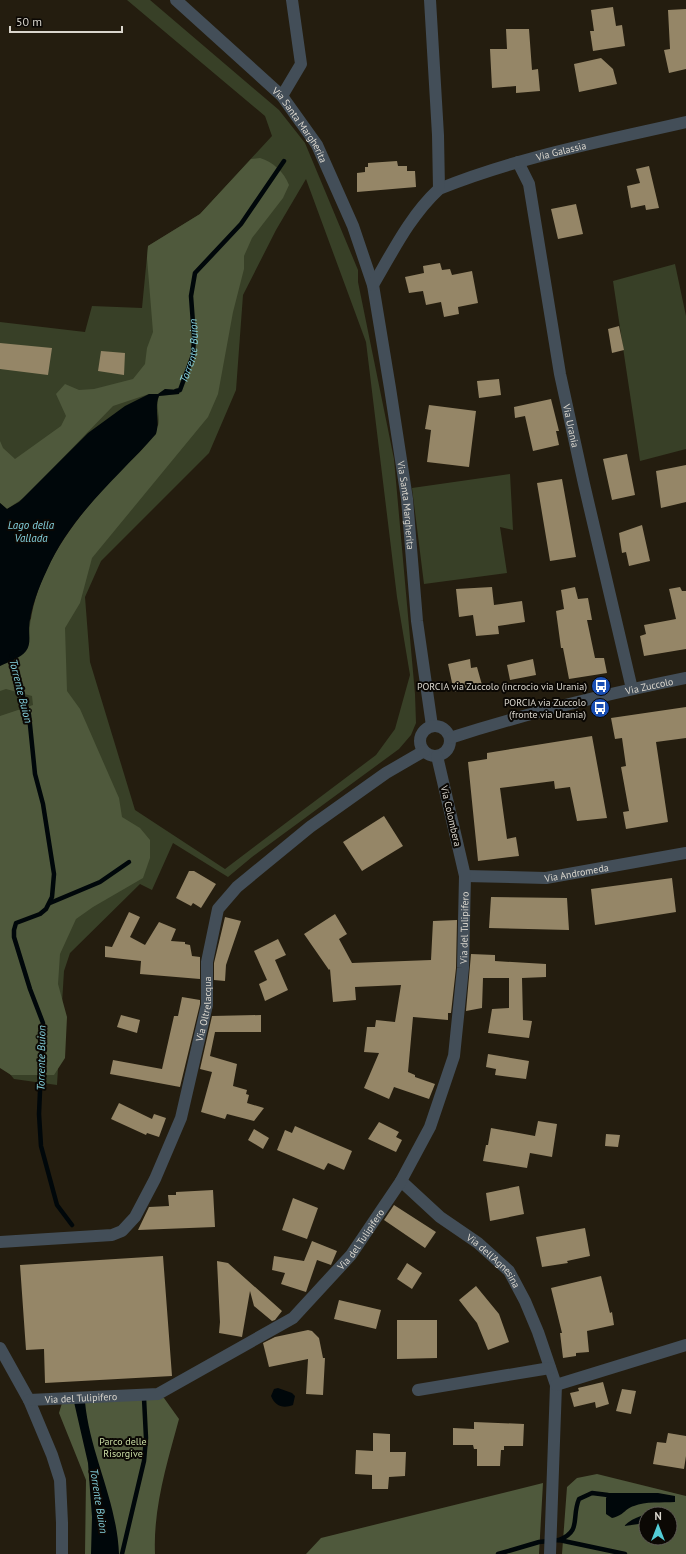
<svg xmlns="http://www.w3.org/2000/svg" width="686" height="1554" viewBox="0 0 686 1554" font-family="'PT Sans',sans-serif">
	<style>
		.green { fill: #384027; fill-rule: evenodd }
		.forest { fill: #4f593c; fill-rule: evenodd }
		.water { fill: #00070a }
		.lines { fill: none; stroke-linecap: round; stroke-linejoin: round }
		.stream { stroke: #00070a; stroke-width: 4.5 }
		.building { fill: #958667 }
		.minor { stroke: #434e58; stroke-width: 12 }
		.labels { text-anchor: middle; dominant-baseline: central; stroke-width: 4; stroke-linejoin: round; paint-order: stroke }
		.street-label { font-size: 10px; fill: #dad6cd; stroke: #0b0804 }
		.poi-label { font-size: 10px; fill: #dad6cd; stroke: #0b0804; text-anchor: end }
		.park-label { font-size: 10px; fill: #cadda5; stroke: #0b0804 }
		.water-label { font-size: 11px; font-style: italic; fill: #85d2df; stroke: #0b0804 }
	</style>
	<rect width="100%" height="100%" fill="#241d0f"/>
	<path class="green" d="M127 0H150L279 110 305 143 358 270V282L394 459 415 694 416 723 411 735 399 749 252 857 228 877 173 843 152 890 140 884 70 953 64 971 57 1085 14 1079 0 1062V666L158 425 156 403 19 502 7 509 0 503V322L85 332 92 306 142 308 148 246 200 214 272 136 265 116ZM306 179 366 342 397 597 410 675 395 729 376 755 225 869 135 810 90 662 85 597 101 561 209 453 236 390 243 295 276 230Z
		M675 264 686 316V449L640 461 613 281Z
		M510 474 513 530 500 527 507 573 424 584 412 488Z"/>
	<path class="forest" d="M260 158C273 162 284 172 289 185L283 198 252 238 244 256V269L233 312 218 394 208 417 92 558 80 603 65 628 67 691 80 709 119 798 122 817 140 828 150 840V858L143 878 93 907 76 919 60 954 58 984 67 1017 65 1058 54 1075H11L0 1068V716L33 705 32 696 6 689 0 691V666L11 660 29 643C29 577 73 520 117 474 130 460 151 445 158 426 161 417 155 406 159 396L179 394 165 389 158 394H149L113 406 25 497 7 509 0 503V441L3 448 15 459 61 426 66 416 56 394 65 384 79 390 94 389 133 379 145 364 147 348 153 332 147 258 148 246 200 214 251 159Z
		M144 1398H164L179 1419C167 1463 153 1508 155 1554H85L86 1480 59 1413 62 1403Z
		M597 1474 686 1496V1554H562L567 1487 577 1478ZM646 1514H670V1538H646Z
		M543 1483 539 1554H306L321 1538Z"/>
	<path class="water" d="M165 389 180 390 179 394 159 396C154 408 160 421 156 434 117 478 71 515 47 570 39 587 30 609 29 628 29 635 31 645 26 651 21 658 8 662 0 666V503L7 509 19 502 88 433 125 406 149 394H158Z
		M278 1388 292 1393 295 1396 293 1405C283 1409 275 1406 271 1396L274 1389Z
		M74 1402H85C90 1454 117 1501 119 1554H91L92 1517 88 1463Z
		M609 1493H658L675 1496V1502C662 1503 645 1501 634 1506 624 1509 625 1515 612 1518L606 1514V1498Z
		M660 1511H666V1514H646V1523L624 1526C635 1516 646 1514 660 1511Z"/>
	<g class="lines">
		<g class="stream">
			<path id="s1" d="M176 391 180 390 193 355 194 337 191 296 195 273 241 224 284 161"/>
			<path d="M12 655 11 660 29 715 35 774 43 804 54 874 52 897 46 909 40 914 16 923 14 930V937L30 989 43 1023 39 1114 41 1146 57 1205 72 1225"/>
			<path d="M50 903 100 882 129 862"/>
			<path d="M559 1540C582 1531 571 1518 579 1499L592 1493 608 1495"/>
			<path d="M122 1554 144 1461 146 1438 144 1398"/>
			<path d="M498 1554 539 1542 559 1540 625 1554"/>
		</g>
	</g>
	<path class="building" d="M613 7 616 26 622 25 625 46 593 51 590 31H594L591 10Z
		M686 9V69L669 73 664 50 670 49 668 10Z
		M506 29H529L532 70 538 69 540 91 516 93V86L492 88 490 49H507Z
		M601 58 613 69 617 84 579 92 574 64Z
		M397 161 398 166H407V171H415L416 187 357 192V173L365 172V167H368V163Z
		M649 166 659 208 646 210 645 205 631 208 627 186 640 183 636 169Z
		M576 204 583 234 558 239 551 209Z
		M440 263 442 270 450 269 452 275 472 271 478 303 458 307 459 314 444 317 441 302 426 305 423 291 409 293 405 277 424 273 423 266Z
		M619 326 624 350 612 353 608 329Z
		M0 343 52 348 48 375 0 369Z
		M101 351 125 353 124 375 98 371Z
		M499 379 501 395 479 398 477 381Z
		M551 399 559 431H556L559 445 533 451 525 416 515 418 514 407Z
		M429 405 476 411 469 467 427 462 431 430 425 429Z
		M627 454 635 495 612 500 603 459Z
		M686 465V502L661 508 656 471Z
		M562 479 576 557 550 561 537 483Z
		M642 525 650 561 629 566 626 552 622 553 619 533Z
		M492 587 494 605 522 601 525 622 498 626 499 634 476 636 473 615 459 617 456 589Z
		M575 587 578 599 588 598 592 620H587L595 658H604L607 673 569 679 563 648H561L556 611 564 609 561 590Z
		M680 587 682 591H686V649L644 656 640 636 646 634 644 625 676 619 669 589Z
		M470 659 471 668 477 667 482 685 454 692 448 664Z
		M533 659 536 675 510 680 507 665Z
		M686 707V738L656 742 668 822 626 829 623 812 629 811 621 767 626 766 622 738 615 739 611 718Z
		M592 736 607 818 577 821 570 787 555 789 554 781 500 788 507 839 516 837 519 856 478 861 468 762 487 759V753Z
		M384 816 403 846 362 871 343 842Z
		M189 871H194L216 884 201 908 193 903 191 906 176 898Z
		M672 878 676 912 595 925 591 889Z
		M491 897 567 898 569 930 489 928Z
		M129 912 140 917 130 937 145 945 159 922 176 929 171 941 185 942V944L190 945 192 956 200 957V979L140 974 141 961 105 957V946L112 947Z
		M335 914 347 934 339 939 352 963 431 960 433 921 457 920 456 968 451 1013H448V1020L413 1017 408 1072 415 1075V1077L435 1084 429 1099 394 1087 389 1099 364 1088 379 1053 364 1052 367 1027H375L376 1020 395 1022 401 985 355 987 356 1000 333 1002 330 969 329 970 304 934Z
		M225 917 241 921 226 965 225 981 214 980V963Z
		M278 939 286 955 275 960 288 990 265 1001 259 984 267 980 254 951Z
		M471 954 495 955V961L546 964V977L522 978 523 1020 532 1021 529 1038 488 1033 492 1009 509 1008V978H483L482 1008 466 1011Z
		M182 997 200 1000V1004L180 1087 110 1074 113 1060 162 1069 174 1016H178Z
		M121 1015 140 1020 137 1033 117 1027Z
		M261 1015V1032H215L210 1056 237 1064 233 1086 247 1090 246 1094 249 1095 247 1103 264 1108 254 1121 227 1114 225 1119 201 1112 212 1072 200 1069 212 1016Z
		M488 1054 529 1061 526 1079 495 1075 496 1069 486 1067Z
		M119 1103 152 1119 154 1114 166 1118 159 1137 147 1133 146 1135 111 1119Z
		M538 1121 557 1124 552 1157 530 1153 527 1168 483 1161 486 1145H488L491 1128 535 1136Z
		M379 1122 399 1132 396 1137 402 1140 396 1152 368 1139Z
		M295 1126 352 1151 344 1170 328 1163 324 1170 277 1150 285 1130 292 1133Z
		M254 1129 269 1138 263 1149 248 1140Z
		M606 1134 620 1135 618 1147 605 1146Z
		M519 1186 524 1214 490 1221 486 1193Z
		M213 1190 215 1227 138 1230 149 1207 169 1206 168 1195H176V1192Z
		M293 1198 318 1208 307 1239 282 1230Z
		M394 1205 436 1232 425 1248 384 1220Z
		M585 1228 590 1256 567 1261 568 1263 542 1267 536 1237Z
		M312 1241 337 1251 331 1265 317 1260 306 1292 281 1284 285 1273 272 1270 274 1256 304 1261Z
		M163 1256 172 1376 45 1383 44 1349 26 1350 20 1265Z
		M217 1261 228 1263 282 1311 275 1320 272 1321 254 1306 250 1291 242 1337 219 1333 220 1322Z
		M407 1263 422 1273 412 1289 397 1279Z
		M601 1276 610 1313 612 1312 614 1325 587 1331 589 1352 576 1353V1356L563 1358 560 1333H562L551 1288Z
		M476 1286 499 1314 509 1342 488 1350 477 1323 459 1300Z
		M339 1300 381 1310 376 1329 334 1319Z
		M397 1320H437V1358L397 1359Z
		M308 1330 312 1331 319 1338 323 1358H325L323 1395 306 1394 308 1359 269 1367 263 1343 275 1337Z
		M603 1382 609 1404 596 1408 595 1402 574 1407 570 1393 579 1391 578 1388Z
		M622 1389 636 1391 631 1414 616 1411Z
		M474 1422 524 1424 523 1446H504V1450H501L500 1466H477V1449H474L473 1445H453V1428L474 1429Z
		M373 1433 390 1434V1452H406L405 1476 389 1477 388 1489H372V1475L355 1474 356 1450 373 1451Z
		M668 1433 686 1436V1456L684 1469 653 1464 657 1442 666 1443Z"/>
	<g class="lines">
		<g class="minor">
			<path id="s2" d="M176 0 282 96 317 145 353 226 373 285 390 388 407 499 417 621 432 726"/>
			<path d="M282 96 301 64 292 0"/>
			<path id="s3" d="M518 162 529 184 560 374 584 484 632 689"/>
			<path id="s4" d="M439 189C518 157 603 141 686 122"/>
			<path d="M373 285C393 251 410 216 439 189L438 135 430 0"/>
			<circle cx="435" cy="741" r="15"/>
			<path id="s5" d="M450 738C527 713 607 694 686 678"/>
			<path id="s6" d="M465 876 546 878 686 853"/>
			<path id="s7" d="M401 1181 440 1217 478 1243 509 1271 525 1301 538 1332 556 1385 550 1554"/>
			<path id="s8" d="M0 1242 112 1235 122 1231 135 1217 155 1179 181 1118 207 1005V962L218 909 237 887 310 827 386 773 424 751"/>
			<path d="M0 1348 29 1400 52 1455 60 1480 62 1523V1554"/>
			<path d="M556 1385 686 1345"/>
			<path d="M418 1390 550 1368"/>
			<path id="s9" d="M29 1400 158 1394 293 1318 351 1255 401 1181 430 1127 454 1056 463 968 465 876 437 756"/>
		</g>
	</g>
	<defs>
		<g id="bus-disc" transform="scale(1)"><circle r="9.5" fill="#1a4fb4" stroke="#0b0804"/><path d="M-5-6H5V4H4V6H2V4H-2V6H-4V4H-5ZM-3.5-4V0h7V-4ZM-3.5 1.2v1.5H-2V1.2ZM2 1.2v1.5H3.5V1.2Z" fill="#fff"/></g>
	</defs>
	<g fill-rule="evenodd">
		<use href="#bus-disc" x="601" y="686"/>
		<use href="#bus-disc" x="600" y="708"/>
	</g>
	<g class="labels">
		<g class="street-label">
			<text stroke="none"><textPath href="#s2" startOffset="177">Via Santa Margherita</textPath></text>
			<text stroke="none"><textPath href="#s4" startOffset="128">Via Galassia</textPath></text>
			<text stroke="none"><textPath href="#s3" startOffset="270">Via Urania</textPath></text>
			<text stroke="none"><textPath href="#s2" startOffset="577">Via Santa Margherita</textPath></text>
			<text stroke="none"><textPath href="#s5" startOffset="206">Via Zuccolo</textPath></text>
			<text transform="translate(451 816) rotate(77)">Via Colombera</text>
			<text stroke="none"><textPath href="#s6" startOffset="112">Via Andromeda</textPath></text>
			<text stroke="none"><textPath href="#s9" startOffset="724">Via del Tulipifero</textPath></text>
			<text stroke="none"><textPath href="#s8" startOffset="363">Via Oltrelacqua</textPath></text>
			<text stroke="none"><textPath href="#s9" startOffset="388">Via del Tulipifero</textPath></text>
			<text stroke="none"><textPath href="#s7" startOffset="123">Via dell'Agnesina</textPath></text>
			<text stroke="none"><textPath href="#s9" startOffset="52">Via del Tulipifero</textPath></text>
		</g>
		<g class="poi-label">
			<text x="587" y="686">PORCIA via Zuccolo (incrocio via Urania)</text>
			<text x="586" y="702">PORCIA via Zuccolo<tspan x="586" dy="12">(fronte via Urania)</tspan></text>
		</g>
		<g class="park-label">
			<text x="123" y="1441">Parco delle<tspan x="123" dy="12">Risorgive</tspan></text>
		</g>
		<g class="water-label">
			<text stroke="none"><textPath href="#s1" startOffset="45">Torrente Buion</textPath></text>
			<text x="31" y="525">Lago della<tspan x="31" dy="13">Vallada</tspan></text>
			<text transform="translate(21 691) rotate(76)">Torrente Buion</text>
			<text transform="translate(41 1058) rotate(-89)">Torrente Buion</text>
			<text transform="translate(99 1501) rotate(81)">Torrente Buion</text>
		</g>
	</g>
	<g transform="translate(658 1526)"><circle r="19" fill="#0b0804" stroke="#5e5a54"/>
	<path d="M0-3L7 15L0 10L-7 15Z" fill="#52ccd6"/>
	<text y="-6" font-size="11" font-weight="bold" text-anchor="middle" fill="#dad6cd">N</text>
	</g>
	<path d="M10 26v6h112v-6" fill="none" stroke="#dad6cd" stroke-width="2"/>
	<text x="16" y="26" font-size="12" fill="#dad6cd" stroke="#0b0804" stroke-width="3" paint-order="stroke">50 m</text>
</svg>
